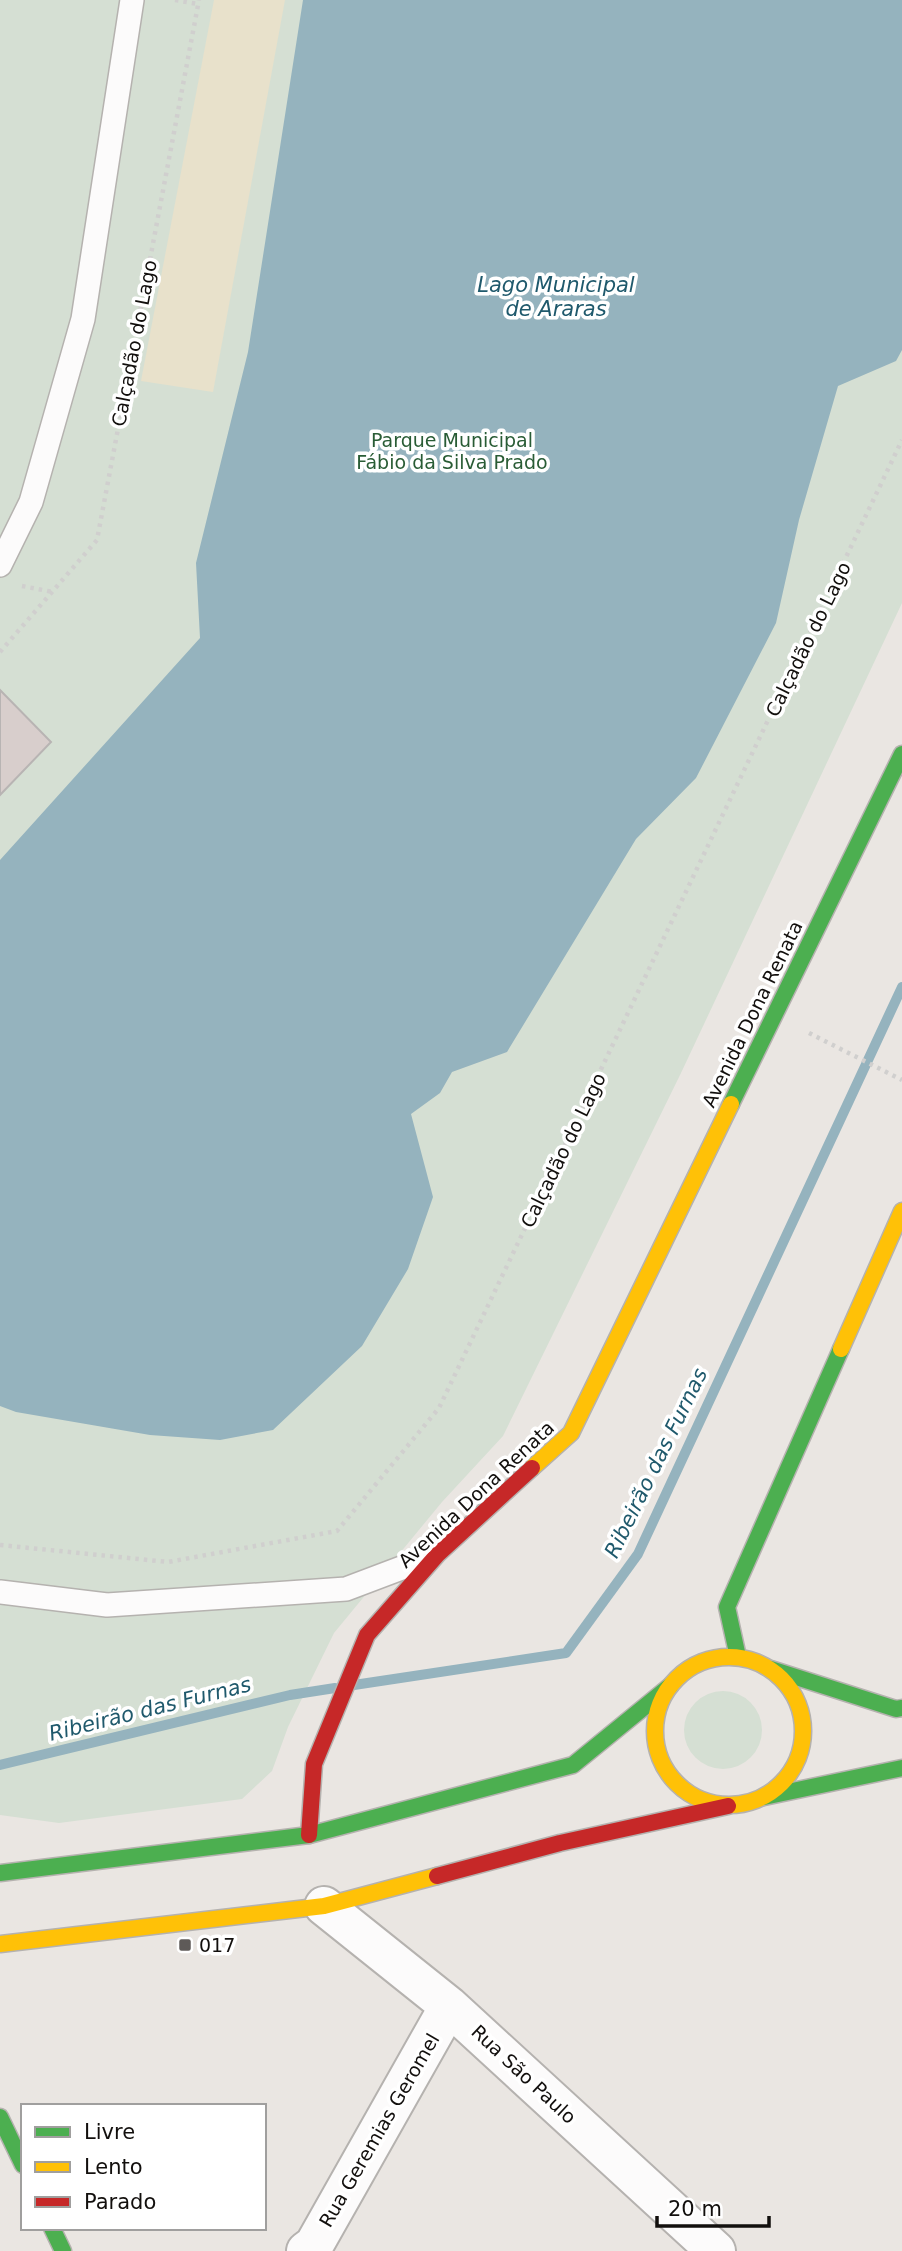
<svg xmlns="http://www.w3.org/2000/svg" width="902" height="2251" viewBox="0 0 902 2251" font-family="'DejaVu Sans',sans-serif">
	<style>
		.green { fill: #d5dfd3 }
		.sand { fill: #e8e1cb }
		.water { fill: #95b3be }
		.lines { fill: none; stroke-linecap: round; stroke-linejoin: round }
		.stream { stroke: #95b3be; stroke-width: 10 }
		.building { fill: #d8cecc; stroke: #b8b4b3; stroke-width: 2 }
		.lane-casing { stroke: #b5b2af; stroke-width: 26 }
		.street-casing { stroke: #b5b2af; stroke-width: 42 }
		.fast-casing { stroke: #b5b2af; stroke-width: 19 }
		.slow-casing { stroke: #b5b2af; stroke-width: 19 }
		.jam-casing { stroke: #b5b2af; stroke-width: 19 }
		.path { stroke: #d0cfce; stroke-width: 4.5; stroke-dasharray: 3.5 5; stroke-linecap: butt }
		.lane { stroke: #fcfbfb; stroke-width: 23 }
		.street { stroke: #fcfbfb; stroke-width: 38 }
		.fast { stroke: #4caf50; stroke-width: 16 }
		.slow { stroke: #ffc107; stroke-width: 16 }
		.jam { stroke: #c62828; stroke-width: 16 }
		.poi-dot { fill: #5e5a58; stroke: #fff; stroke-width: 2.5 }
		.labels { text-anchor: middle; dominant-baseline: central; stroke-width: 7; stroke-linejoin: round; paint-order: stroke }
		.street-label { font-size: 19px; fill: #120f0d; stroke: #fff }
		.park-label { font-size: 19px; fill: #295c35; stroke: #fff }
		.poi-label { font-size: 19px; fill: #120f0d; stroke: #fff; text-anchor: start }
		.water-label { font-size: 21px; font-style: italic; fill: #1f596c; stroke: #fff }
	</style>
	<rect width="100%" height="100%" fill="#eae6e2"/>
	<path class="green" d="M0 0H902V603L681 1073 503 1436 442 1502 334 1633 288 1727 272 1771 242 1799 59 1823 0 1815Z
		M684 1730a39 39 0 1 1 78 0a39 39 0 1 1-78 0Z"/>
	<path class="sand" d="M214 0H285L213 392 141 381Z"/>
	<path class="water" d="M303 0H902V350L896 361 838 386 799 520 776 623 696 778 636 839 507 1052 452 1072 440 1093 411 1114 433 1197 408 1269 362 1346 273 1430 220 1440 150 1435 16 1412 0 1406V860L200 638 196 563 248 352Z"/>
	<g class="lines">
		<path class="stream" d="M354 1685 566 1653 638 1554 902 987
			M0 1765 290 1695 335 1688"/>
	</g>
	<path class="building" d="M0 690 51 742 0 795Z"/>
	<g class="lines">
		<g class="lane-casing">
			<path id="lane" d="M0 565 31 502 83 319 132 0
				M0 1592 107 1605 346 1589 428 1558"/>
		</g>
		<g class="street-casing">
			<path id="street" d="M324 1906 449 2006 716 2251
				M306 2251 314 2245 449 2006"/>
		</g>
		<g class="fast-casing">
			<path id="fast" d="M731 1104 902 754
				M738 1657 727 1607 841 1349
				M771 1669 896 1709 902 1708
				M764 1797 902 1768
				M0 1873 309 1835 573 1765 670 1686
				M0 2117 23 2165
				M52 2228 63 2251"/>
		</g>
		<g class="slow-casing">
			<path id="slow" d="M841 1349 902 1211
				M532 1468 571 1433 731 1104
				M655 1731a74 74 0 1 1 148 0a74 74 0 1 1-148 0Z
				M0 1944 324 1906 437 1876"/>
		</g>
		<g class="jam-casing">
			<path id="jam" d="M309 1835 314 1764 367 1635 438 1554 532 1468
				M437 1876 560 1843 728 1806"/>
		</g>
		<path class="path" d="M175 0 198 4
			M22 586 53 592
			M0 652 97 540 199 0
			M809 1033 902 1080
			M0 1545 168 1562 337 1531 439 1408 902 440"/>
		<use href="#lane" class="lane"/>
		<use href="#street" class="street"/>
		<use href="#fast" class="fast"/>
		<use href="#slow" class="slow"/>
		<use href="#jam" class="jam"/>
	</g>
	<rect class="poi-dot" x="178" y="1938" width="14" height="14" rx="3.5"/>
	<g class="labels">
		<g class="street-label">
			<text transform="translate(134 343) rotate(-79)">Calçadão do Lago</text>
			<text transform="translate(808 639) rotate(-64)">Calçadão do Lago</text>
			<text transform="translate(752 1014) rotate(-64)">Avenida Dona Renata</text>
			<text transform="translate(563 1150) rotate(-64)">Calçadão do Lago</text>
			<text transform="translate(476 1494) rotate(-43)">Avenida Dona Renata</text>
			<text transform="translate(524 2074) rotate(43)">Rua São Paulo</text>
			<text transform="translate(379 2130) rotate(-60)">Rua Geremias Geromel</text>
		</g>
		<g class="park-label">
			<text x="452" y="440">Parque Municipal<tspan x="452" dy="22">Fábio da Silva Prado</tspan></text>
		</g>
		<g class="poi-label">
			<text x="199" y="1945">017</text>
		</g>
		<g class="water-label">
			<text x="556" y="285">Lago Municipal<tspan x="556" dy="24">de Araras</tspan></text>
			<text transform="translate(656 1463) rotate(-64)">Ribeirão das Furnas</text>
			<text transform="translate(150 1709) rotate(-14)">Ribeirão das Furnas</text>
		</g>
	</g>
	<rect x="21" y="2104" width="245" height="126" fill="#ffffff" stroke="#a09f9e" stroke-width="2"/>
	<rect x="35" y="2127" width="35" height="10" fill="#4caf50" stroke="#a09f9e" stroke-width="2"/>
	<text x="84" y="2139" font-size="21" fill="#120f0d">Livre</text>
	<rect x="35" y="2162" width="35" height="10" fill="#ffc107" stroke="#a09f9e" stroke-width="2"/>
	<text x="84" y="2174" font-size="21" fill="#120f0d">Lento</text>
	<rect x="35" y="2197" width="35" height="10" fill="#c62828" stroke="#a09f9e" stroke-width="2"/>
	<text x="84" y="2209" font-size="21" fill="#120f0d">Parado</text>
	<path d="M657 2216v10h112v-10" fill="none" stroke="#120f0d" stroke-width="3.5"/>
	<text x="668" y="2216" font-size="21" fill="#120f0d" stroke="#ffffff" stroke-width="5" paint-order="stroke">20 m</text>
</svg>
